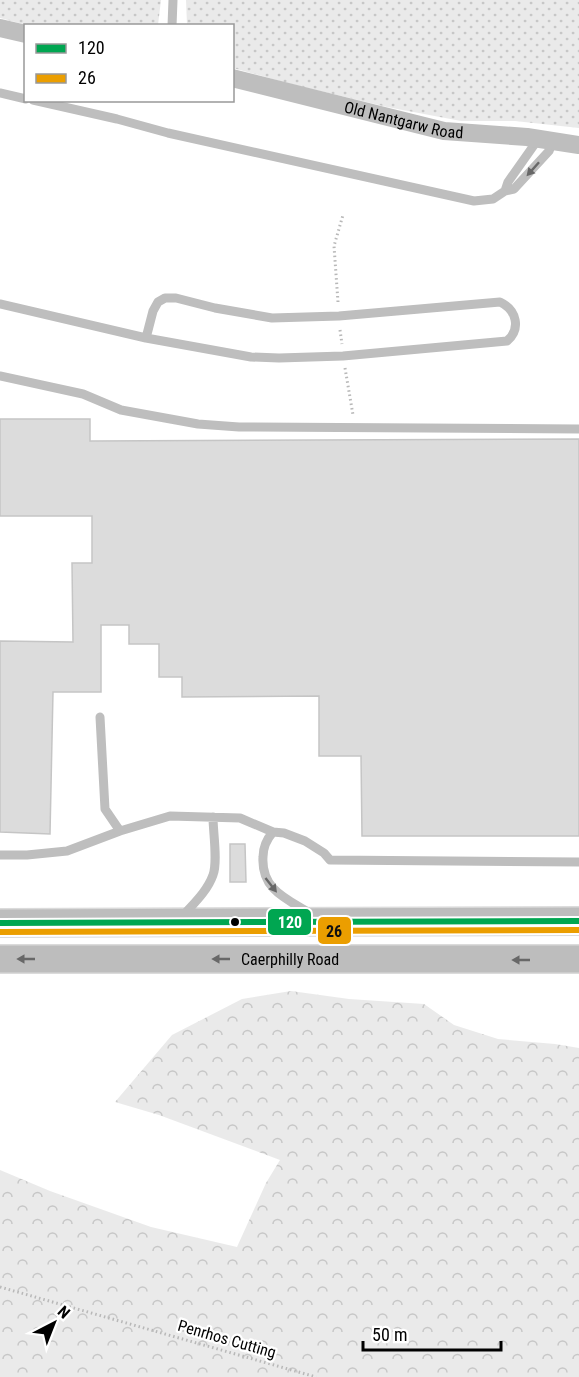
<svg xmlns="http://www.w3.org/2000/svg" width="579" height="1377" viewBox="0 0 579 1377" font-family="'Roboto Condensed',sans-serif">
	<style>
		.green { fill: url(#green-dots) }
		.forest { fill: url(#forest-crowns) }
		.building { fill: #dcdcdc; stroke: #c5c5c5; stroke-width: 1.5 }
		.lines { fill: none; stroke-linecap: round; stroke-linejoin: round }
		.primary-casing { stroke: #dbdbdb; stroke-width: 30 }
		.path { stroke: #b8b8b8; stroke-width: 3; stroke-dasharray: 1.5 3; stroke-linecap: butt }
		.lane { stroke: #bebebe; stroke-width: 9 }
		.street { stroke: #bebebe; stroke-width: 18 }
		.primary { stroke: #bdbdbd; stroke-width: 27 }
		.bus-1-casing { stroke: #fff; stroke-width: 10 }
		.bus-2-casing { stroke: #fff; stroke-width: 10 }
		.bus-1 { stroke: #00a651; stroke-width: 6 }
		.bus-2 { stroke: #eb9e00; stroke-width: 6 }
		.oneway { fill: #686868 }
		.bus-dot { fill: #000; stroke: #fff; stroke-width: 2 }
		.labels { text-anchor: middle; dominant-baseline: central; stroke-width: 4.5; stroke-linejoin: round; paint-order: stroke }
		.street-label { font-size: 16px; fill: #000; stroke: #fff }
		.line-badge { stroke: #fff; stroke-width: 2 }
		.badge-label { font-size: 16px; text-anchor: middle; font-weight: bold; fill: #fff }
		.pale-badge-label { font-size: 16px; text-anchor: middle; font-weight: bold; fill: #111 }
	</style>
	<defs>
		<pattern id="green-dots" width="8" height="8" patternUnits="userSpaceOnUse" patternTransform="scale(1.5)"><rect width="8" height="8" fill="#eaeaea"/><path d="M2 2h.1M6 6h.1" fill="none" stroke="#c7c7c7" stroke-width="1.8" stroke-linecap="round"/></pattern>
		<pattern id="forest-crowns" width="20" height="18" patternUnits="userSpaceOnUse" patternTransform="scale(1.5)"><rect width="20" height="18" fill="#eaeaea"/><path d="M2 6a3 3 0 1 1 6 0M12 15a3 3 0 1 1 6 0" fill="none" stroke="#c7c7c7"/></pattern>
	</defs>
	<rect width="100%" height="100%" fill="#fff"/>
	<path class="green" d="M0 0H161L158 25 30 26 0 18Z
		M186 0H579V128L515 121H461L387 107 287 83 233 68 232 26 187 25Z"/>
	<path class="forest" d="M291 991 349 999 424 1004 454 1025 498 1039 555 1044 579 1048V1377H0V1170L50 1191 151 1227 237 1247 266 1183 280 1160 159 1115 115 1102 172 1035 242 999Z"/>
	<path class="building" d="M0 419H90V441L579 439V836H362L361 756H319V696L182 697V677H159V644H129V625H101V692H53L50 834 0 832V641L73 642 72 563H92V516H0Z
		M230 844H245L246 882H230Z"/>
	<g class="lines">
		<g class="primary-casing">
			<g id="primary">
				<path d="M0 923 579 921"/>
				<path id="s2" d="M0 959H579"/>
			</g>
		</g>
		<path class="path" d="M338 302 334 246 343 215
			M340 330 342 344
			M345 368 353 415
			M0 1287 316 1377"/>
		<path class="lane" d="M172 26 173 0
			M0 93 26 99
			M33 100 117 119 168 133 474 201 493 199 505 191 514 189 549 151 553 141
			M505 191 508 182 539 138
			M0 304 146 338 153 311 158 302 165 298H176L215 308 272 318 339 316 500 302C517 310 521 329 507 341L343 356 279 358 251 357 146 338
			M0 376 83 394 121 410 198 424 239 427 579 429
			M100 717 105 809 120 831
			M273 832C266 840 263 847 263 857 261 890 287 899 311 914
			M0 855H27L67 851 120 831 170 816 240 818 273 832 284 833 305 841 324 853 330 860 579 862
			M181 918C192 905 207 892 213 875 218 862 213 832 213 817"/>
		<g class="street">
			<path d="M0 28 26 34"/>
			<path id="s1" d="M232 78 444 131 527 137 579 145"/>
		</g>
		<use href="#primary" class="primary"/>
		<g class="bus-1-casing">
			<path id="bus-1" d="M0 923 579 921"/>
		</g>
		<g class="bus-2-casing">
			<path id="bus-2" d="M0 932 579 930"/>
		</g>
		<use href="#bus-1" class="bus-1"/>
		<use href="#bus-2" class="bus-2"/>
	</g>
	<defs><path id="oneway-solid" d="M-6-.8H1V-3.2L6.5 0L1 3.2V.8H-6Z" transform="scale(1.5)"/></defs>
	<g class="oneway">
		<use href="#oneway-solid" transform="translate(533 169) rotate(132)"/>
		<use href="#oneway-solid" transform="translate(271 885) rotate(52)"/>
		<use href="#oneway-solid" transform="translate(26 959) rotate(-180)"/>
		<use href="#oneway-solid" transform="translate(221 959) rotate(-180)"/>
		<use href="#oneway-solid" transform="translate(521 960) rotate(180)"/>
	</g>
	<circle class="bus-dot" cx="235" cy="922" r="5"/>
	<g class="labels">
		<g class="street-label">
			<text stroke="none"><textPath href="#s1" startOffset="177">Old Nantgarw Road</textPath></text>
			<text stroke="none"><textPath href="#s2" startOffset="290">Caerphilly Road</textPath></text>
			<text transform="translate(227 1339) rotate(16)">Penrhos Cutting</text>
		</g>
	</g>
	<g class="line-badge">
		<rect x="267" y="908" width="45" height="28" rx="6" fill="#00a651"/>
		<rect x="317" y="916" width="35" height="29" rx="6" fill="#eb9e00"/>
	</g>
	<g class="badge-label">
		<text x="290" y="928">120</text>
	</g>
	<g class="pale-badge-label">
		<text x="334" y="937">26</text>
	</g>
	<rect x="24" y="24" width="210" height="78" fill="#ffffff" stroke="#999999" stroke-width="1.5"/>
	<rect x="36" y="44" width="30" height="9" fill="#00a651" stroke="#999999" stroke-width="1.5"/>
	<text x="78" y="54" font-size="18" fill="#000000">120</text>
	<rect x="36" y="74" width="30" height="9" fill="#eb9e00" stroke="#999999" stroke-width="1.5"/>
	<text x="78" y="84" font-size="18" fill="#000000">26</text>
	<g transform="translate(54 1323) rotate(42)" stroke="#ffffff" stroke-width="4.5" paint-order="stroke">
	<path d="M0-4.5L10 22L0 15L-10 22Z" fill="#000000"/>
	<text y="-9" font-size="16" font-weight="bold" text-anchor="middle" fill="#000000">N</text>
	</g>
	<path d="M363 1341v9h138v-9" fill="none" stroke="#000000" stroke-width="3"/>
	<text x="372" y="1341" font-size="18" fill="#000000" stroke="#ffffff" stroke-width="4.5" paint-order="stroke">50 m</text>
</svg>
